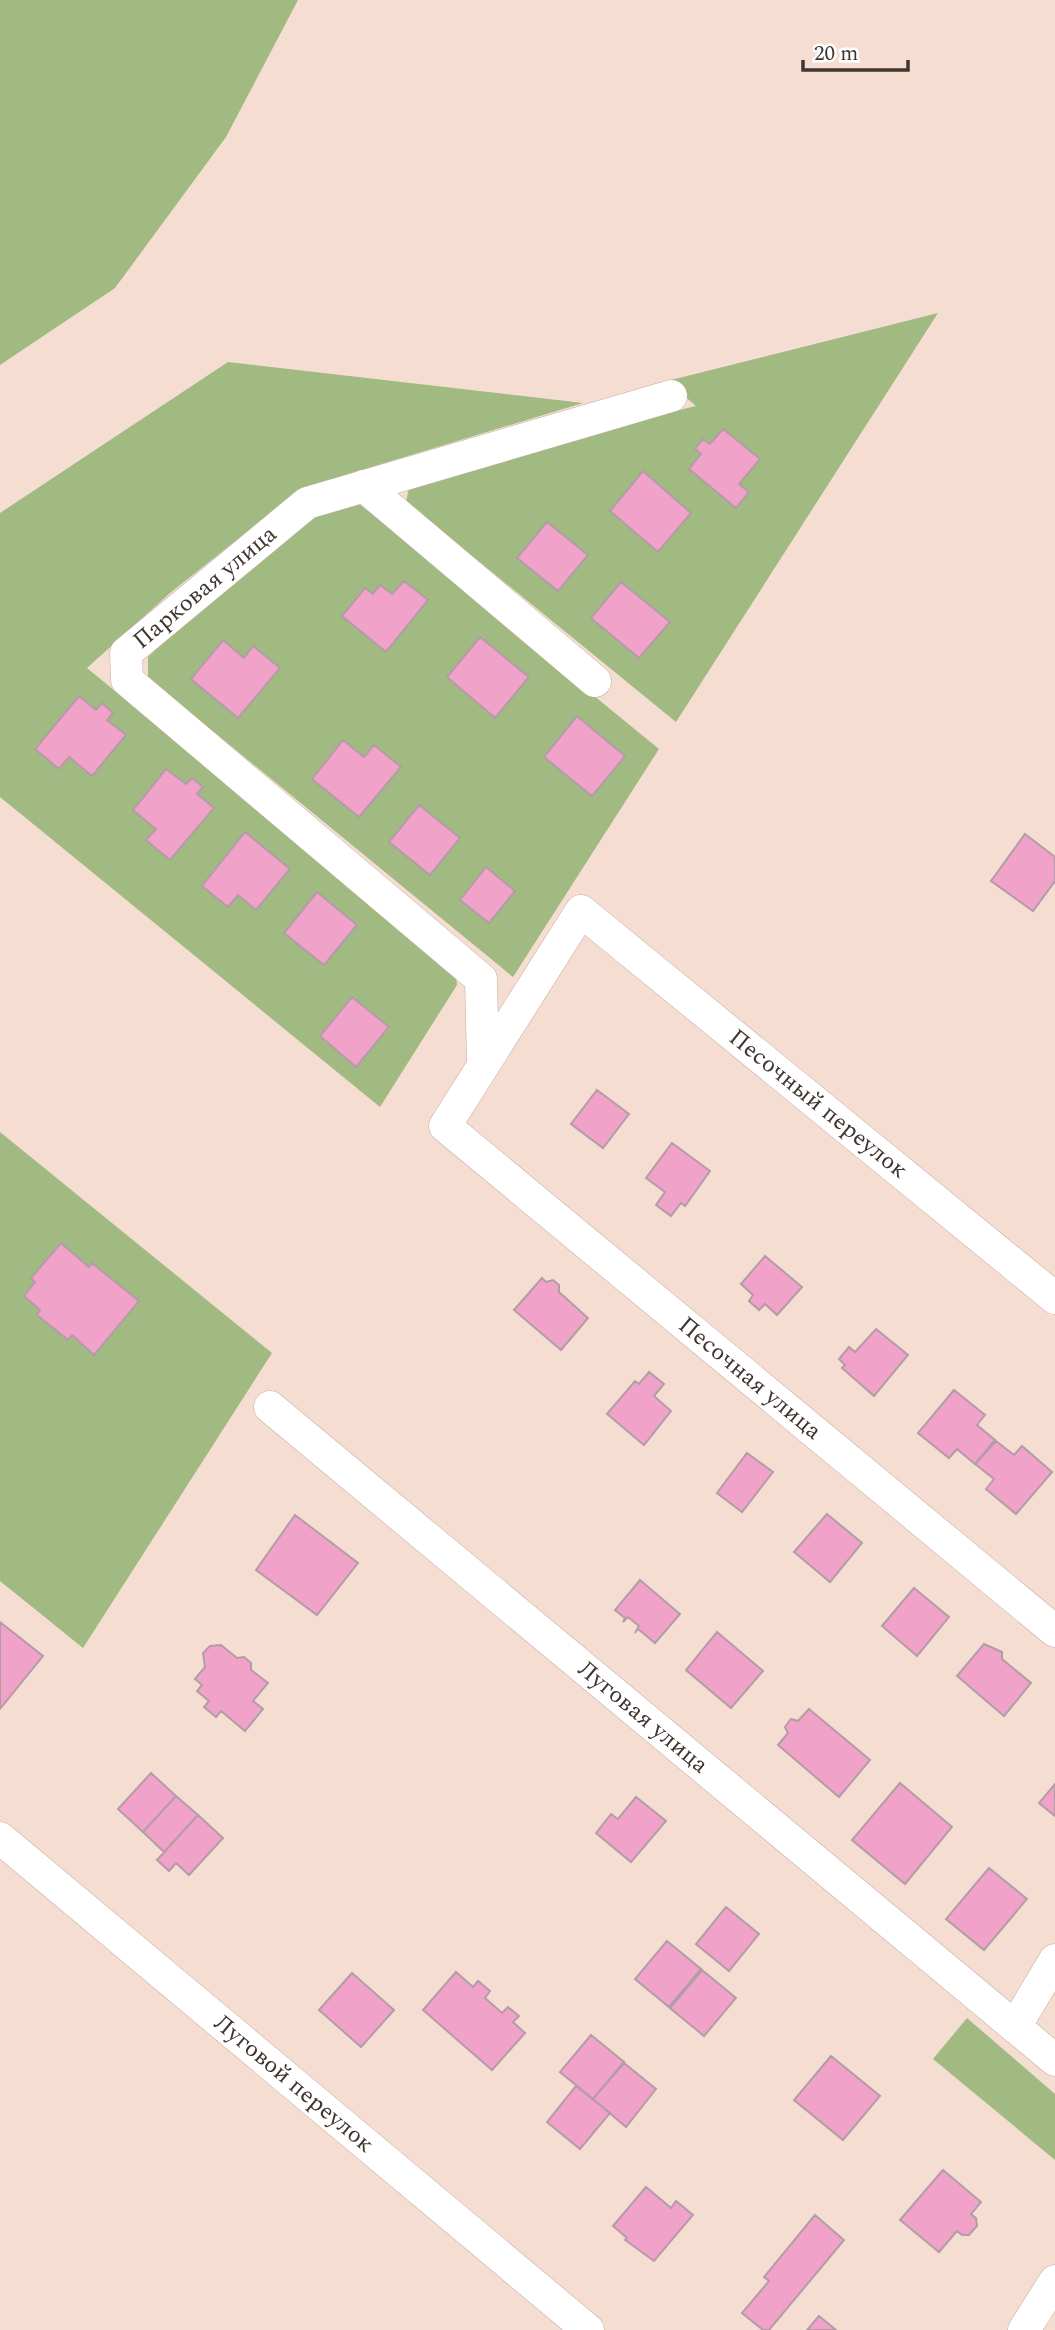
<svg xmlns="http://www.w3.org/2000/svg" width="1055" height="2330" viewBox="0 0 1055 2330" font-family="Spectral,serif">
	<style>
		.green { fill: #a1ba82 }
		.building { fill: #f0a2c9; stroke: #b49ca7; stroke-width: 2 }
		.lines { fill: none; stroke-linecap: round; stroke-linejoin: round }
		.street-casing { stroke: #c4aca1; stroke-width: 33 }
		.street { stroke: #fff; stroke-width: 32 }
		.labels { text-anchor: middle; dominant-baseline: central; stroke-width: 5; stroke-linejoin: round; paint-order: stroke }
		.street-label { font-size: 24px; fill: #3f3531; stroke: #fff }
	</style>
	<rect width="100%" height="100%" fill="#f6ddd2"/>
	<path class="green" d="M0 0H298L226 137 115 288 0 365Z
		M938 313 676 722 406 502 409 488 609 427 696 406 667 381Z
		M228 362 583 403 302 488 170 593 87 668 455 970 457 985 380 1107 0 797V513Z
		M358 503 659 749 513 977 148 678V657L191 616 317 516Z
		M0 1132 272 1353 83 1648 0 1581Z
		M967 2018 1055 2094V2160L933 2059Z"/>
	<path class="building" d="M723 429 760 459 739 484 749 492 736 508 689 469 701 454 695 449 703 439 710 444Z
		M643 471 691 513 658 552 610 511Z
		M547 522 588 555 558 591 517 558Z
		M404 581 428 600 386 652 342 616 365 588 373 594 380 585 392 594Z
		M621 582 670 622 639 658 591 618Z
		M480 637 529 677 495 718 447 677Z
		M223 640 244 658 253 646 280 668 238 718 191 679Z
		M79 696 96 710 102 703 113 713 107 720 126 735 92 776 69 757 59 769 35 749Z
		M577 716 625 756 592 796 544 757Z
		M343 740 364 757 374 745 401 767 359 817 312 779Z
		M166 769 186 784 192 778 203 787 197 794 214 808 170 860 146 840 156 829 133 810Z
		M419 805 460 838 430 875 389 842Z
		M245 832 290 869 256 910 238 895 228 907 202 886Z
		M1025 834 1055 857V881L1033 911 991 881Z
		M486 867 515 891 489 923 460 900Z
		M317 892 357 925 324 965 284 933Z
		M352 997 389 1027 356 1067 320 1036Z
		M597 1090 629 1114 603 1148 571 1124Z
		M672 1143 710 1171 685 1206 681 1203 671 1216 656 1205 665 1192 646 1178Z
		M61 1243 89 1267 92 1263 139 1301 94 1355 72 1335 68 1340 37 1315 40 1310 24 1296 35 1282 31 1278Z
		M765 1256 802 1287 777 1315 765 1304 759 1310 749 1301 753 1295 741 1284Z
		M542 1278 546 1282 553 1280 559 1285V1292L588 1318 561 1350 514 1310Z
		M876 1329 908 1355 874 1396 842 1368 845 1365 839 1359 849 1347 855 1352Z
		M649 1372 664 1384 654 1396 671 1411 644 1445 607 1414 635 1381 639 1384Z
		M954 1390 985 1415 977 1425 995 1440 975 1464 957 1449 949 1458 918 1433Z
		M996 1441 1014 1455 1022 1446 1052 1472 1016 1514 986 1489 994 1479 975 1464Z
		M747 1453 773 1472 742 1512 717 1493Z
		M827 1514 862 1543 830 1582 794 1552Z
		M295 1515 358 1563 317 1615 256 1570Z
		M640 1580 680 1614 655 1643 638 1629 635 1633 639 1626 628 1617 623 1622 625 1618 615 1610Z
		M914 1588 949 1617 917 1656 882 1626Z
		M0 1622 43 1656 0 1709Z
		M717 1632 763 1671 731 1708 686 1670Z
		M984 1644 1002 1652V1659L1031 1683 1004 1716 957 1676Z
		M221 1645 237 1658 244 1657 251 1663V1670L268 1683 253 1701 263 1709 245 1731 221 1711 216 1717 204 1707 209 1701 197 1691 202 1685 195 1679 205 1667 203 1653 210 1646Z
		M809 1709 870 1760 839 1797 778 1745 788 1733 785 1727 791 1719 798 1721Z
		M151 1773 176 1796 143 1832 118 1809Z
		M900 1783 952 1827 905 1884 852 1840Z
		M1055 1784V1816L1039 1803Z
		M176 1796 198 1815 164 1852 143 1832Z
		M636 1797 666 1821 631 1862 596 1833 611 1814 618 1819Z
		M198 1815 223 1838 189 1875 176 1863 169 1871 157 1860Z
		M989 1868 1027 1899 984 1950 946 1919Z
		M726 1907 759 1934 729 1971 696 1944Z
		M667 1941 701 1969 669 2007 635 1979Z
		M702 1970 736 1998 704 2036 670 2008Z
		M456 1972 473 1987 478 1981 490 1991 485 1998 502 2013 508 2007 519 2016 513 2022 525 2033 492 2070 423 2010Z
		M352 1973 394 2010 361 2047 319 2010Z
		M591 2035 624 2062 593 2099 560 2072Z
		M831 2056 880 2096 843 2140 794 2100Z
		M624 2063 656 2089 626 2127 593 2099Z
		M576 2086 610 2113 580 2149 547 2122Z
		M943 2170 981 2202 971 2214 976 2218 977 2226 969 2235H962L957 2231 939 2252 900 2220Z
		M646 2187 671 2208 676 2201 693 2215 654 2261 625 2240 627 2238 613 2226Z
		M815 2215 844 2240 769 2330H763L742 2313 769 2281 764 2277Z
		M819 2316 836 2330H807Z"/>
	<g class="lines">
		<g class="street-casing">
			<g id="street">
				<path d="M364 486 595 681"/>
				<path id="s1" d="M483 1065 481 979 127 680 126 653 307 503 671 396"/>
				<path id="s2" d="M1055 1298 581 911 445 1126 1055 1631"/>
				<path id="s3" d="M270 1407 1055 2060"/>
				<path id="s4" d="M0 1838 588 2330"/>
				<path d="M1015 2027 1055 1960"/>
				<path d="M1024 2330 1055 2281"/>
			</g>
		</g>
		<use href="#street" class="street"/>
	</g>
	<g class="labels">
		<g class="street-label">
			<text stroke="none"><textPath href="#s1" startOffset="679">Парковая улица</textPath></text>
			<text transform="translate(818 1104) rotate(39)">Песочный переулок</text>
			<text stroke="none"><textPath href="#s2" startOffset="1262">Песочная улица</textPath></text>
			<text stroke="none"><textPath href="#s3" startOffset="485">Луговая улица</textPath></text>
			<text stroke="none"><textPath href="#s4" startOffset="383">Луговой переулок</textPath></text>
		</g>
	</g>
	<path d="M803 60v10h105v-10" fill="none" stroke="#3f3531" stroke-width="3.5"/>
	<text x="814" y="60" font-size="21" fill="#3f3531" stroke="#ffffff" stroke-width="5" paint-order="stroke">20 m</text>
</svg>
